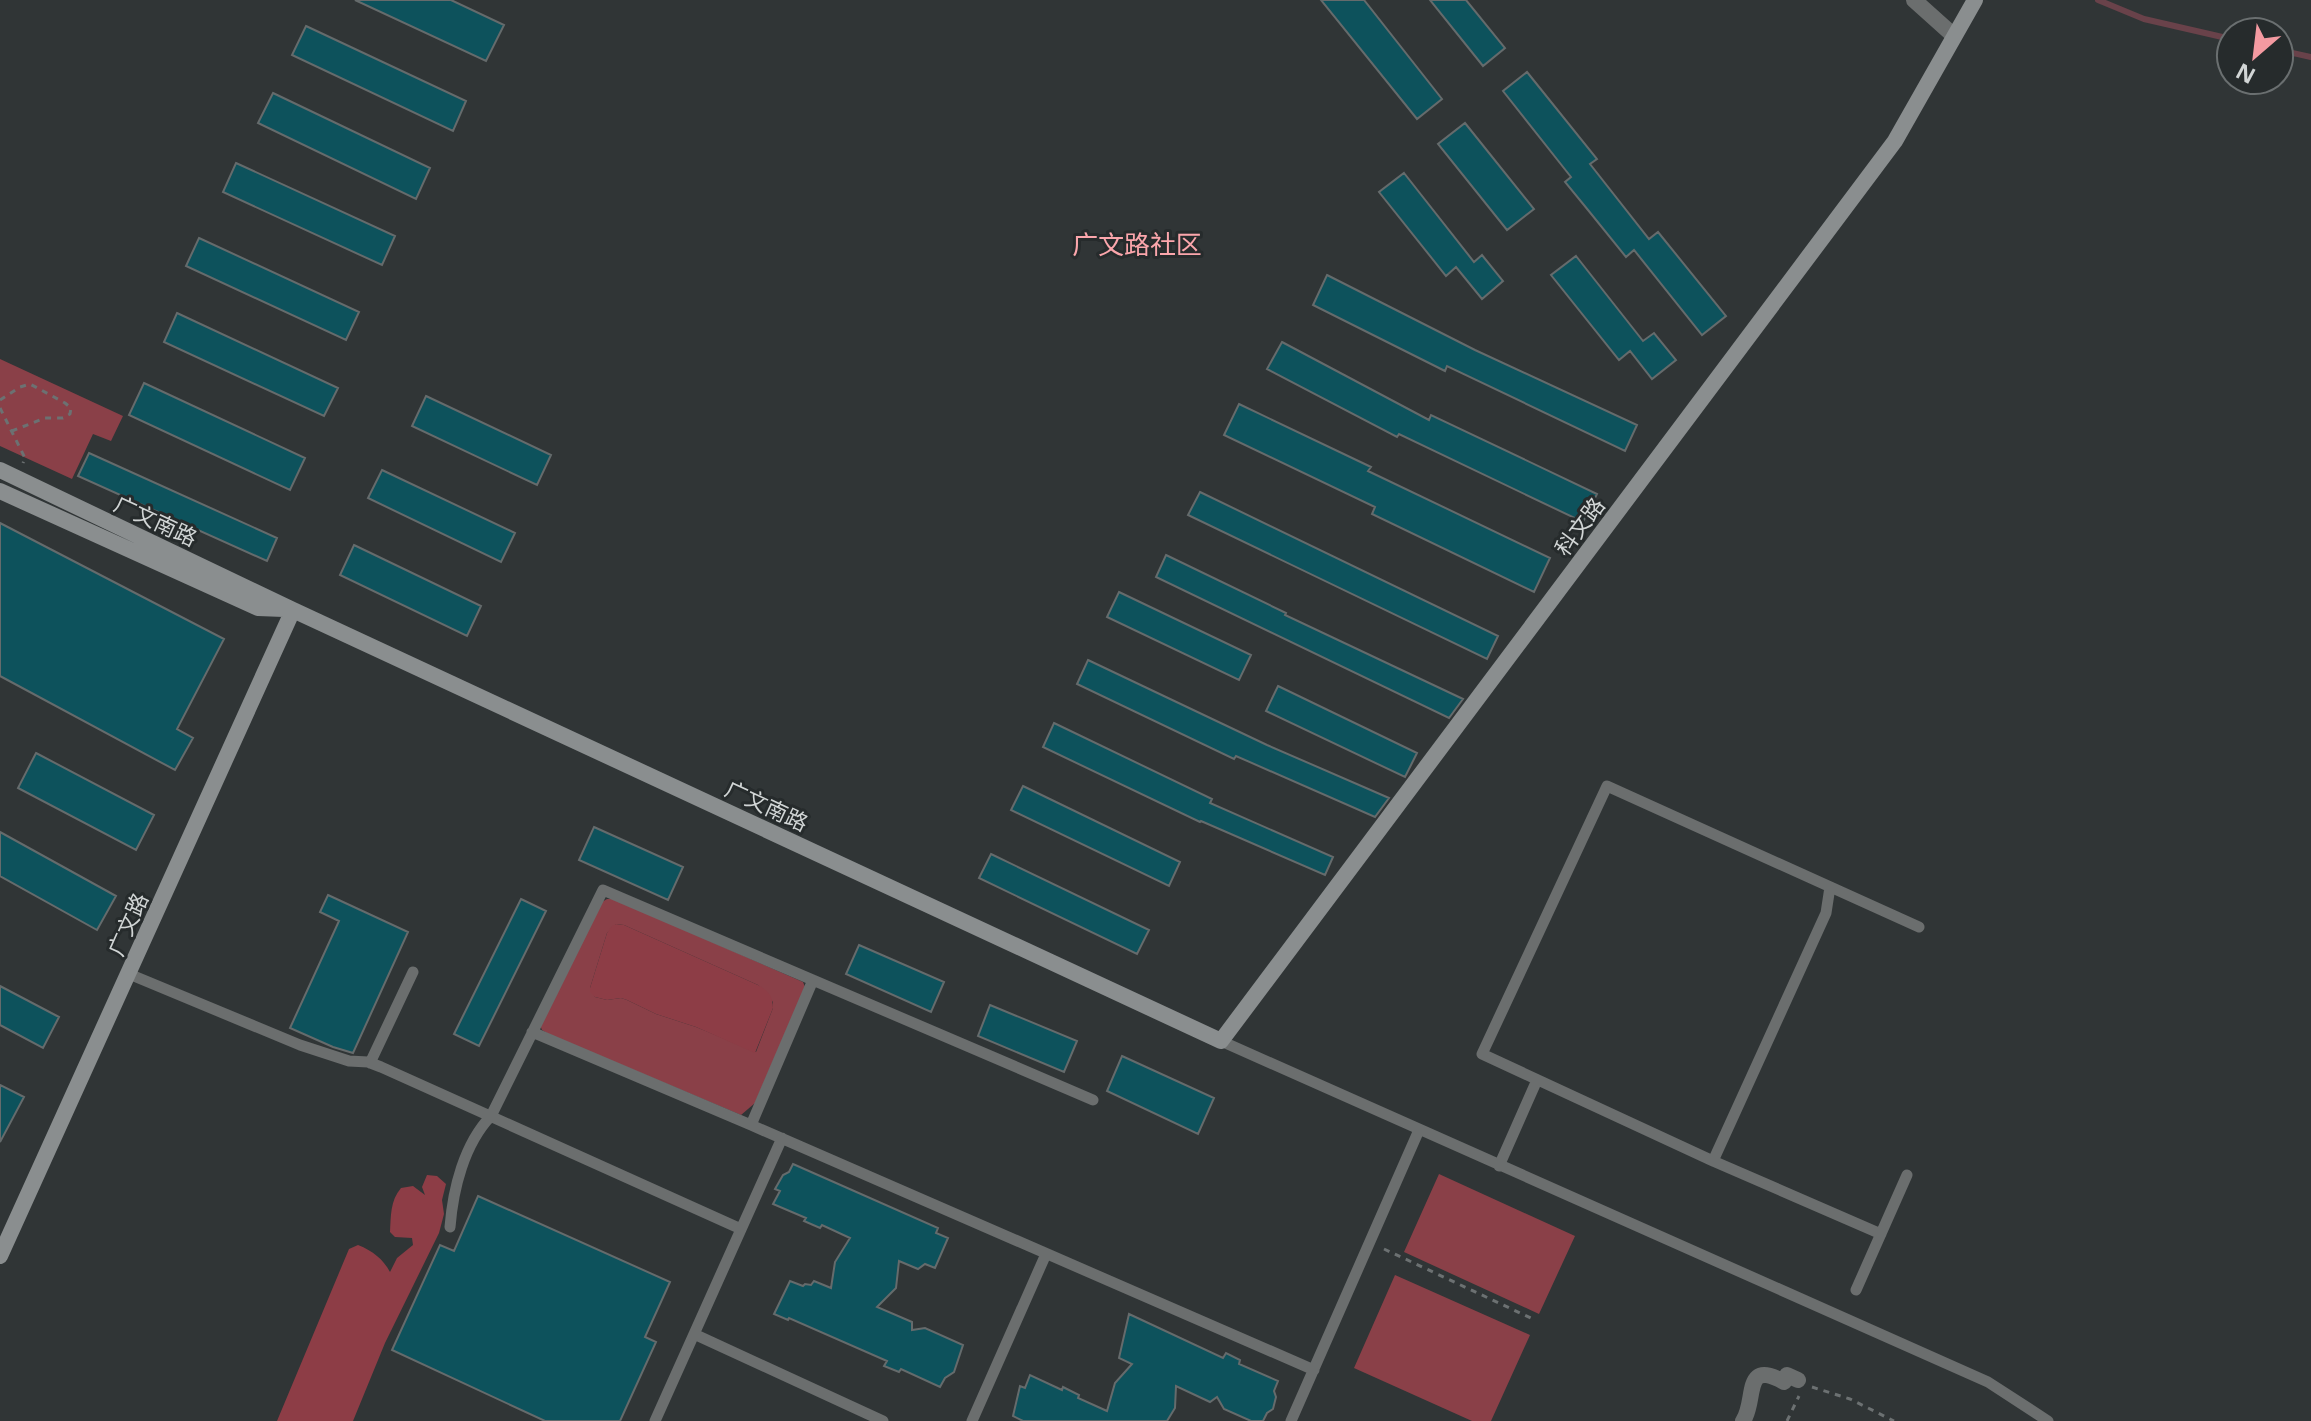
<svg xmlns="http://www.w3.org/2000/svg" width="2311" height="1421" viewBox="0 0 2311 1421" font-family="'Noto Sans','Noto Sans SC',sans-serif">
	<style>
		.green { fill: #8a4048; fill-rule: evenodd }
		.forest { fill: #8d3d46 }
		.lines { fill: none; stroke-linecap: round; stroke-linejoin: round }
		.stream { stroke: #69424a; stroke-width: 6 }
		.building { fill: #0d525c; stroke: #656b6c; stroke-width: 2 }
		.path { stroke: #6c7172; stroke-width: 3; stroke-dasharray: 6 6; stroke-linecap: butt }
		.lane { stroke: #6b6e6e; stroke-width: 11 }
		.street { stroke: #6b6e6e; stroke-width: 16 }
		.secondary { stroke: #8a8e8f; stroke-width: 16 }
		.labels { text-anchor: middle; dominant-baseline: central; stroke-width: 6; stroke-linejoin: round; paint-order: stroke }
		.street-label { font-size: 22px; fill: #d1d5d5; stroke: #262b2c }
		.quarter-label { font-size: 26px; fill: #fba6ac; stroke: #262b2c }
	</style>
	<rect width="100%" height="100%" fill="#303536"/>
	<path class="green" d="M0 359 123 416 111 441 93 434 72 479 0 446Z
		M607 899H614L803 982 805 987 755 1103 741 1115 550 1035 542 1030 540 1025 602 902ZM616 924 624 925 758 985 773 1002V1008L756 1052 696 1027 656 1014 627 1000 621 998 607 1000 595 997 590 988 607 933Z
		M1439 1174 1575 1236 1539 1314 1404 1252Z
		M1395 1275 1530 1335 1491 1421H1472L1354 1368Z"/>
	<path class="forest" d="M616 924 624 925 758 985C768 991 773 996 773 1008L755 1053 696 1027 656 1014 627 1000 621 998 607 1000 595 997 590 992V988L607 933 612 926Z
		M427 1175 437 1176 446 1184 442 1200 444 1214 439 1233 385 1343 353 1421H277L349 1249 358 1245C373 1251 383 1259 390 1272L397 1258 413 1245 412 1238 395 1237 390 1232C391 1216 390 1201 401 1188L413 1186 425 1195 422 1187Z"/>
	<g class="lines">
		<path class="stream" d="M2098 0 2144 19 2231 39
			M2279 50 2311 57"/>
	</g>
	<path class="building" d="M355 0H451L504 25 486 61Z
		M1321 0H1364L1442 99 1417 119Z
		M1430 0H1466L1505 48 1483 66Z
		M306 26 466 101 453 131 292 55Z
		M1527 72 1597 159 1590 164 1649 239 1658 232 1726 316 1702 335 1634 250 1626 257 1588 210 1565 182 1571 177 1503 91Z
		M273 93 430 168 416 199 258 123Z
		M1465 123 1534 209 1507 230 1438 144Z
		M236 163 395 236 382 265 223 192Z
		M1404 173 1474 262 1482 255 1503 281 1482 299 1456 267 1446 276 1379 192Z
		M199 238 359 312 346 340 186 266Z
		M1576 256 1643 341 1654 333 1676 360 1652 379 1630 351 1619 360 1551 275Z
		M1327 275 1475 350 1637 425 1625 451 1447 366 1445 371 1313 305Z
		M177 313 338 388 324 416 164 342Z
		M1282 342 1429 420 1431 415 1597 494 1583 522 1399 434 1397 437 1267 369Z
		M144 383 305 458 290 490 129 415Z
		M426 396 551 455 537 485 412 426Z
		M1239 404 1371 467 1368 471 1550 558 1534 592 1372 514 1375 507 1224 435Z
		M89 453 277 538 267 561 78 476Z
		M382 470 515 533 501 562 368 498Z
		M1200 492 1498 636 1487 659 1188 515Z
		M0 523 224 639 177 729 193 738 175 770 0 676Z
		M354 545 481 606 467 636 340 575Z
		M1166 555 1286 613 1285 615 1463 699 1449 718 1156 577Z
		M1119 592 1251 655 1239 680 1107 617Z
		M1088 660 1267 745 1389 798 1375 817 1236 756 1234 759 1077 684Z
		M1278 686 1417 753 1405 777 1266 711Z
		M1054 723 1212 799 1210 803 1333 857 1325 875 1201 821 1200 822 1043 747Z
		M36 753 154 815 136 850 18 788Z
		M1023 786 1180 862 1169 886 1011 810Z
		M594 827 683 867 668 900 579 860Z
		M0 832 116 896 97 930 0 876Z
		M991 854 1149 930 1137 954 979 878Z
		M328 895 408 932 353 1053 333 1047 290 1028 339 921 320 912Z
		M521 899 546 911 479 1046 454 1034Z
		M859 945 944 982 931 1012 846 974Z
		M0 986 59 1017 43 1048 0 1025Z
		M990 1005 1077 1041 1064 1072 978 1036Z
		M1122 1056 1214 1098 1198 1134 1107 1091Z
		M0 1085 24 1097 0 1142Z
		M793 1164 938 1228 936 1233 948 1238 935 1268 925 1264 918 1269 899 1261 896 1288 877 1307 912 1322V1330L925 1328 963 1345 954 1372 945 1378 940 1387 901 1369 899 1372 884 1366 887 1361 789 1318 788 1320 774 1314 790 1281 803 1286 805 1284 811 1285 814 1281 831 1288 835 1262 850 1238 822 1225 820 1228 804 1221 806 1218 773 1204 780 1191 775 1189 783 1175 789 1172Z
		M478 1196 670 1282 645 1337 656 1342 620 1421H545L392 1350 440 1245 454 1251Z
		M1129 1314 1223 1358 1226 1353 1240 1360 1239 1364 1278 1381 1274 1391 1276 1397 1273 1409 1267 1413 1263 1421H1251L1224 1409 1217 1397 1210 1402 1176 1386 1175 1408 1167 1421H1023L1013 1416 1020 1386 1025 1388 1030 1375 1062 1390 1063 1387 1079 1395 1078 1398 1107 1411 1115 1383 1132 1364 1119 1358Z"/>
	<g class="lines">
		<path class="path" d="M0 400 20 387 30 384 65 403 71 408 70 414 63 418H45L12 431
			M0 408 25 458 23 463
			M1384 1249 1535 1320
			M1812 1387 1850 1399 1894 1421
			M1787 1421 1799 1396"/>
		<path class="lane" d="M129 974 300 1045 349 1061 368 1062 381 1067 741 1229
			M532 1032 751 1125 1314 1370
			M1221 1041 1988 1382 2048 1421
			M370 1063 413 972
			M751 1125 813 980
			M1713 1161 1826 913 1830 887
			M1499 1166 1537 1080
			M450 1227C453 1189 464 1144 491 1116L603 890 1093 1100
			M1881 1234 1713 1161 1482 1054 1607 786 1919 927
			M1856 1290 1907 1175
			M694 1334 883 1421
			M655 1421 782 1138
			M972 1421 1046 1254
			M1291 1421 1419 1130"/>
		<path class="street" d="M1914 0 1953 35
			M1743 1421C1757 1401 1742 1358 1784 1382L1787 1375 1798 1380"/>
		<path class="secondary" d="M0 470 293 610 1221 1041 1895 141 1975 0
			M0 491 258 608 284 609
			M0 1256 293 610"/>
	</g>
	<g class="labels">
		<g class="street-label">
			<text transform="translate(156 520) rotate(25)">广文南路</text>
			<text transform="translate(1579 526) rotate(-53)">科文路</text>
			<text transform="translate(767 805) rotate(25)">广文南路</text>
			<text transform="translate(127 924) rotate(-66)">广文路</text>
		</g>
		<g class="quarter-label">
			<text x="1137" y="244">广文路社区</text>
		</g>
	</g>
	<g transform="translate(2255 56) rotate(208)"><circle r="38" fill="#262b2c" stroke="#6a6f70" stroke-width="2"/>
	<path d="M0-6L14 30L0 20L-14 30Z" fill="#f49aa1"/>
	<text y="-12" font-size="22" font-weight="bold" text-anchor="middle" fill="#d1d5d5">N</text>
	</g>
</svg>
